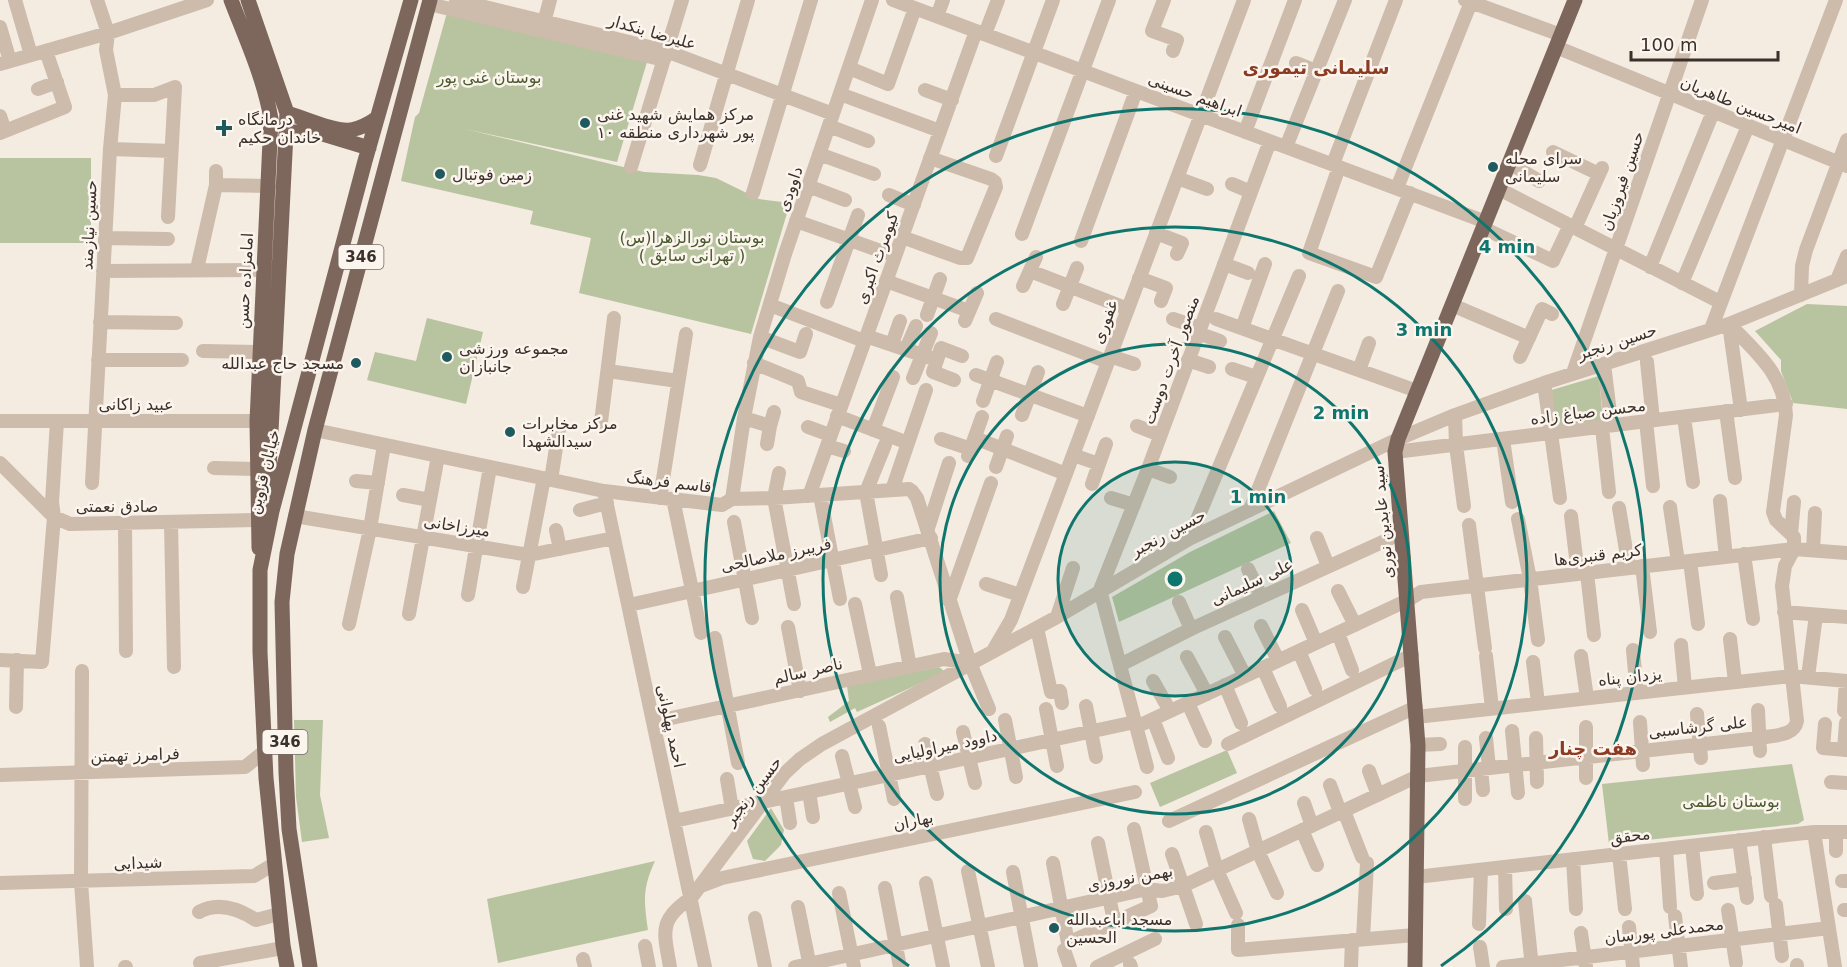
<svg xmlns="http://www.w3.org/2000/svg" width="1847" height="967" viewBox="0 0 1847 967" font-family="'DejaVu Sans','Noto Naskh Arabic',sans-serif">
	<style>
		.green { fill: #b8c4a0 }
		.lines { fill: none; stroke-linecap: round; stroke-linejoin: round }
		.minor { stroke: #cdbbac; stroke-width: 14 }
		.major { stroke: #7d675c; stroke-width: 15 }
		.ring { fill: none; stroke: #0f766e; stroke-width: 3 }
		.poi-dot { fill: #1f5a5e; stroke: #fbf5ee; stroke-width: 2 }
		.labels { text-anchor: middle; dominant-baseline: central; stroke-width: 5; stroke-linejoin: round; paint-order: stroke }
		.shield { fill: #fbf5ee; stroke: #756b66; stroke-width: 1.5 }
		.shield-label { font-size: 15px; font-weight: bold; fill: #3b302b }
		.street-label { font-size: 16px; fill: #3b302b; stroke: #fbf5ee }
		.park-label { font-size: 16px; fill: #4a5a2e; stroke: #fbf5ee }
		.poi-label { font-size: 16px; fill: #3b302b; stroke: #fbf5ee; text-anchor: start }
		.neighbourhood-label { font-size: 18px; font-weight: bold; fill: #8c3b22; stroke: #fbf5ee }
		.centre { fill: #0f766e; stroke: #fbf5ee; stroke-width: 3 }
		.ring-label { font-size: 18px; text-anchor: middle; font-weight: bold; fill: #0f766e; stroke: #fbf5ee; stroke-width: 5; stroke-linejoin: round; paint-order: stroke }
	</style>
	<rect width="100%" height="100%" fill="#f4ebe1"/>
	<path class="green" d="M448 9 647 62 617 162 465 129 644 172 698 175 716 178 759 199 790 203 751 334 579 293 591 238 530 224 533 211 401 181 415 117 419 113Z
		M0 158H91V243H0Z
		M1807 304 1847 306V409L1793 403 1781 371V360L1755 331Z
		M427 318 483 332 466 404 367 380 375 352 416 361Z
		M1599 376 1603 422 1553 428 1548 391Z
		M1274 511 1291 543 1119 622 1112 597 1190 552Z
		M939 667 944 671 941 674 857 712 855 708 830 722 828 717 849 701 847 686Z
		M294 720H323L320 795 329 838 302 842 296 797Z
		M1227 750 1237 773 1160 807 1150 783Z
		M1792 764 1804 820 1798 824 1609 844 1602 784Z
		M771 808 784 830 781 845 765 861 753 859 747 841Z
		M655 861C642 889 644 901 648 930L498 963 487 899Z"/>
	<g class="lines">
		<path class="minor" d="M15 0 31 55
			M456 0 666 51 833 114
			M893 0 1486 222
			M1164 0 1152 31 1177 40 1173 51
			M1465 0 1561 35
			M429 4 664 60
			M937 16 943 0
			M0 27 10 61
			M542 30 550 0
			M985 34 998 0
			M1556 47 1847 166
			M1296 63 1316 71
			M0 64 108 33 207 0
			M849 68 888 84 915 8
			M38 89 57 82
			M925 90 952 100
			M840 94 940 131
			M115 95H154L175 87 168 217
			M0 116 5 131
			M829 126 868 141
			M1245 132 1295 0
			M0 133 65 107 46 51
			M1286 147 1345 0
			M110 149 171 151
			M1553 152 1599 174
			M819 154 874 174
			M996 156 1053 0
			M1509 163 1539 181
			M1333 164 1396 0
			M700 165 748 0
			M631 167 682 0
			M1339 167 1309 253 1376 277 1410 193
			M1177 178 1207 189
			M1232 184 1251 192
			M216 185 269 186
			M808 186 845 200
			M1397 188 1471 2
			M1499 189 1720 302
			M753 193 811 0
			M889 195 914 205
			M796 221 895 256
			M1483 228 1553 261 1570 225
			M1575 228 1602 168
			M1156 233 1182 243 1177 254
			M1022 234 1109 0
			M902 237 960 258H967L996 187 995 182 991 179 930 158
			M105 238 168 239
			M1081 241 1136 91
			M1224 264 1248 273
			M1650 267 1713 112
			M197 269 216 185V171
			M103 271 274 270
			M1030 271 1128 309
			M1139 278 1166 288 1161 301
			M1837 280 1847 256
			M886 281 969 311
			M1682 283 1748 126
			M1023 286 1036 257
			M1801 295 1802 266 1806 250 1847 140
			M827 302 858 215
			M1063 304 1077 268
			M770 305 864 341
			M1452 305 1529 338
			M927 315 940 279
			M996 319 1108 362
			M1173 319 1200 328
			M1216 319 1417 391
			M965 321 977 293
			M100 322 176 323
			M1729 324C1754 350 1785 375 1786 415L1773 512 1776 520 1794 537V549
			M1729 324 1741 410
			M1242 328 1265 264
			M1711 329 1836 0
			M1198 333 1220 341
			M866 336 937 360
			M760 337 800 352 806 334
			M892 344 900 321
			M906 349 916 326
			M203 351 260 352
			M1110 356 1134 364
			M1520 357 1542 309 1552 314
			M98 360H182
			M1188 360 1209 367
			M1647 362 1653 420
			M754 363 798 381 801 392 841 405
			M1604 364 1610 413
			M1232 369 1256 377
			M1359 370 1369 343
			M608 371 678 381
			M1573 373 1702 0
			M976 375 1088 416
			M913 378 931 333
			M954 380 933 372 941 348 962 356
			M1544 383 1560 498
			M983 401 997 362
			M1726 411 1735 478
			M1022 415 1038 372
			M1455 415 1456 445 1464 506
			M837 416 908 443
			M1684 417 1693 482
			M744 418 770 426 774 412
			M0 421H268
			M1646 421 1653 486
			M601 422 614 318
			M1137 426 1160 435
			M808 427 830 435
			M1602 427 1609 492
			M315 430 604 491 722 505 732 499 774 498 909 489 912 491 917 498 970 663 989 709
			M873 430 893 377
			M975 438 1066 474
			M941 439 971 449
			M1503 439 1512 502
			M767 444 770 426
			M827 446 844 451
			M1395 452 1786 404
			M1073 455 1099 464 1106 444
			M968 456 982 417
			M0 463 54 517 70 524 257 520
			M996 467 1007 436
			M214 468 257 469
			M1148 469 1170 477
			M779 473 774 498 794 604
			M551 480 559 429
			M356 481 378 483
			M92 483 110 149 115 95 106 50 108 33 97 0
			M1092 484 1099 464
			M892 490 926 390
			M604 491 705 967
			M403 495 430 500
			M820 495 840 599
			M809 496 976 31
			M660 498 686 334
			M1111 498 1134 505
			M673 499 701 633
			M732 499 744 418 760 337 785 254 872 0
			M1720 501 1726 557
			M1670 507 1678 562
			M1619 508 1629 568
			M580 510 607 503
			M1250 510 1338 291
			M295 516 529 555 614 538
			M1571 516 1578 574
			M1518 519 1530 579 1538 640
			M734 522 752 618
			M125 523 126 651
			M171 523 174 667
			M1469 525 1485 648
			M928 528 949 463
			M556 530 560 549
			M1791 533 1794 502
			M1317 538 1328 566
			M1189 539 1299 276
			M1813 550 1815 513
			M1744 554 1753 619
			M1690 561 1698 624
			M1642 566 1650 632
			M1248 569 1261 596
			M1587 573 1594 635
			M881 575 866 492 885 445
			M986 584 1020 595
			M523 587 544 478
			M1338 591 1355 625
			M468 595 490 467
			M897 597 910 667
			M949 601 991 483
			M1179 602 1191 629
			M855 604 870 674
			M629 605 931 538
			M1302 610 1316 643
			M1784 612 1847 617
			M409 614 438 456
			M1057 617 1073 568
			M349 624 370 529 384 445
			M1261 626 1278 660
			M788 627 800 691
			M1037 628 1051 692 1060 691 1062 703
			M1338 633 1352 670
			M1225 637 1245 676
			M715 638 738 763
			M1730 639 1735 682
			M1681 645 1685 687
			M994 649 1011 620 1244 0
			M1633 650 1637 693
			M1299 651 1315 689
			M1486 656 1492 708
			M1581 656 1587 698
			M1187 657 1207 694
			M0 660 42 662 54 517 52 502 57 421
			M1533 662 1538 703
			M1120 665 1191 629 1400 534
			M1263 668 1280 706
			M82 671 81 882 87 967
			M1808 677 1816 615
			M1153 681 1170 711
			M1225 685 1241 723
			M1188 703 1205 741
			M1086 706 1096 757
			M16 707 17 660
			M1046 709 1057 766
			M1758 710 1760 751
			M1844 711 1846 681
			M1697 714 1701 758
			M1416 717 1791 676 1847 681
			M1153 719 1168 758
			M1005 720 1016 777
			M653 722 944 659 970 663
			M1640 722 1643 765
			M1825 724 1823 748 1847 750
			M879 726 894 799
			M1136 727 1408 600 1421 592 1794 549 1847 553
			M1586 727V778
			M1512 731 1518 793
			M963 732 975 783
			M1486 738 1489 768
			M1536 738 1537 782
			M925 744 937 794
			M1228 744 1412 655
			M1418 745 1440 744
			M1844 750 1846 723
			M842 756 855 807
			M1147 767 1100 590 1148 469 1270 141
			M1481 769 1483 790
			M1369 771 1378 795
			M0 775 245 767 265 751
			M727 779 732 809
			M1831 782 1847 783
			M1330 785 1340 812
			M809 792 813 817
			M786 797 790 823
			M1465 799V747
			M1304 803 1312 826
			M1344 811 1362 857
			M1249 819 1258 851 1277 893
			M674 821 1135 722
			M1169 821 1416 707
			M1302 830 1317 865
			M1206 832 1217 870 1236 913
			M1814 832 1835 967
			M1764 837 1771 896
			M1739 840 1747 898
			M1098 843 1114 921
			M1692 846 1697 894
			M1666 849 1670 907
			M1836 851V832
			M1172 854 1196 924
			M1619 854 1625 909
			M1573 859 1576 909
			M1053 863 1068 943 1151 906 1134 829
			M1505 867 1506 909
			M968 871 988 967
			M1013 872 1031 966
			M1416 877 1814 832H1847
			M1842 881H1847
			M0 883 254 876 274 864
			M926 883 943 967
			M1714 883 1745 879
			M701 886 722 878 1135 792
			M885 888 900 967
			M839 893 854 967
			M1525 901 1532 967
			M1776 905 1782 956
			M798 907 810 967
			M1728 910 1736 963
			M1844 910H1847
			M199 912C219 901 239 909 256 920L279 914
			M1675 916 1681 967
			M755 918 765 967
			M1479 924 1481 870
			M1238 925V950L1415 935
			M1629 927 1633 967
			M1581 933 1586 967
			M1363 939 1367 863
			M645 946 649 967
			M1480 947 1483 967
			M1064 950 1070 967
			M583 959 585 967
			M200 963 283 948
			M1130 964 1131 967
			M1797 965V967
			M125 967H126
			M670 967C664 932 658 920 691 898L784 774 800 759 822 744 1057 617 1189 539 1398 439 1455 415 1544 383 1729 324 1847 276
			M795 967 1147 889 1162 891 1183 886 1418 776 1759 738C1773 735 1794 737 1797 721L1782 586 1785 566 1794 549
			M1097 967 1155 939
			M1351 967 1352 940
			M1503 967 1829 928"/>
		<path class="major" d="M231 0C246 39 264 78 271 119L257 421 259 548
			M248 0 287 113 269 471 270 502
			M287 113C304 118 334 132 351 130 361 128 370 123 377 118
			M286 140 295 132 313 131 369 148
			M287 967 283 945 266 778 260 652V570L272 511 365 161 411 0
			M310 967 289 829 286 772 282 602 287 554 315 430 430 0
			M1415 967 1418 745 1395 452 1398 439 1575 0"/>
	</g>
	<circle cx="1175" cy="579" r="117" fill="#0f766e" fill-opacity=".12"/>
	<g class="ring">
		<circle cx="1175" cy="579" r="117"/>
		<circle cx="1175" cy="579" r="235"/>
		<circle cx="1175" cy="579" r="352"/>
		<path d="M909 966A470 470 0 1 1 1441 966"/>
	</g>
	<g class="poi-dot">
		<circle cx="585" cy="123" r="6"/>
		<path d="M221 119h6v6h6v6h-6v6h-6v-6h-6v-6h6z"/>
		<circle cx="1493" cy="167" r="6"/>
		<circle cx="440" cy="174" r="6"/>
		<circle cx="447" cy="357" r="6"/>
		<circle cx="356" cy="363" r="6"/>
		<circle cx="510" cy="432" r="6"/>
		<circle cx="1054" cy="928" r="6"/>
	</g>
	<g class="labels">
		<g class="shield">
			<rect x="338.5" y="245" width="45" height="24" rx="4.5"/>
			<rect x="262.5" y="730" width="45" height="24" rx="4.5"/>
		</g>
		<g class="shield-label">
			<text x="361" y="257">346</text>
			<text x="285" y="742">346</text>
		</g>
		<g class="street-label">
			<text transform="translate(652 32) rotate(16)">علیرضا بنکدار</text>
			<text transform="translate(1195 95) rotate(20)">ابراهیم حسینی</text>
			<text transform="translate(1741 105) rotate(22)">امیرحسین طاهریان</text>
			<text transform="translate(1622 181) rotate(-71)">حسین فیروزیان</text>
			<text transform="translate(790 189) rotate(-71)">داوودی</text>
			<text transform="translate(89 225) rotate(-87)">حسین نیازمند</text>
			<text transform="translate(877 258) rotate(-70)">کیومرث اکبری</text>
			<text transform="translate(245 281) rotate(-87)">امامزاده حسن</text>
			<text transform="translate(1105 322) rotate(-69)">غفوری</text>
			<text transform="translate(1617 342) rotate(-18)">حسین رنجبر</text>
			<text transform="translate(1171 360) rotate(-70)">منصور آخرت دوست</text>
			<text x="136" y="404">عبید زاکانی</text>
			<text transform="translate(1588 412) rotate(-7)">محسن صباغ زاده</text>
			<text transform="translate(264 472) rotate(-76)">خیابان قزوین</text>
			<text transform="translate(669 482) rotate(7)">قاسم فرهنگ</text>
			<text x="117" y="506">صادق نعمتی</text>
			<text transform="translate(1383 522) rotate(-95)">سید عابدین نوری</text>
			<text transform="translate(457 526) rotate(9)">میرزاخانی</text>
			<text transform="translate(1168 533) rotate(-28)">حسین رنجبر</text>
			<text transform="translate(776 555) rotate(-12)">فریبرز ملاصالحی</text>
			<text transform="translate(1598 555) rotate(-7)">کریم قنبری‌ها</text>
			<text transform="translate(1252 582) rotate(-25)">علی سلیمانی</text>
			<text transform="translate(808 671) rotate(-13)">ناصر سالم</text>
			<text transform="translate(1630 677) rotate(-6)">یزدان پناه</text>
			<text transform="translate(671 726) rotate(78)">احمد پهلوانی</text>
			<text transform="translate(1698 727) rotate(-6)">علی گرشاسبی</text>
			<text transform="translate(945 746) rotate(-12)">داوود میراولیایی</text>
			<text transform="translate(135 755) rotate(-2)">فرامرز تهمتن</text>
			<text transform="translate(753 791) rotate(-52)">حسین رنجبر</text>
			<text transform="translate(913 821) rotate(-12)">بهاران</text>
			<text transform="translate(1630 836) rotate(-7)">محقق</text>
			<text transform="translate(138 863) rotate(-2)">شیدایی</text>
			<text transform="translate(1130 878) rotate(-10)">بهمن نوروزی</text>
			<text transform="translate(1664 931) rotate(-7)">محمدعلی پورسان</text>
		</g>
		<g class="park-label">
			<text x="489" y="77">بوستان غنی پور</text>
			<text x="692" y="237">بوستان نورالزهرا(س)<tspan x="692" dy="18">( تهرانی سابق )</tspan></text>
			<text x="1731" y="801">بوستان ناظمی</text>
		</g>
		<g class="poi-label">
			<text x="597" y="114">مرکز همایش شهید غنی<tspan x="597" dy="18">پور شهرداری منطقه ۱۰</tspan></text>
			<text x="238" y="119">درمانگاه<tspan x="238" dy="18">خاندان حکیم</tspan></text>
			<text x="1505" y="158">سرای محله<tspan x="1505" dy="18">سلیمانی</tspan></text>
			<text x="452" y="174">زمین فوتبال</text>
			<text x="459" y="348">مجموعه ورزشی<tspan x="459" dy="18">جانبازان</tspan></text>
			<text x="344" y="363" text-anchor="end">مسجد حاج عبدالله</text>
			<text x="522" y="423">مرکز مخابرات<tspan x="522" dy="18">سیدالشهدا</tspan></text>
			<text x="1066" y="919">مسجد اباعبدالله<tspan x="1066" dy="18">الحسین</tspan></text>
		</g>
		<g class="neighbourhood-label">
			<text x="1316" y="67">سلیمانی تیموری</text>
			<text x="1593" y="748">هفت چنار</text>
		</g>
	</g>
	<circle cx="1175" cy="579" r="9" class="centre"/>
	<g class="ring-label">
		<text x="1507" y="253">4 min</text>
		<text x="1424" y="336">3 min</text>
		<text x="1341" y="419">2 min</text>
		<text x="1258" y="503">1 min</text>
	</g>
	<path d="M1631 51v9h147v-9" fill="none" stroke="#3b302b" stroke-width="3"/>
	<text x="1640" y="51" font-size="18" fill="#3b302b" stroke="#fbf5ee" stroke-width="4.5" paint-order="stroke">100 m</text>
</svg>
